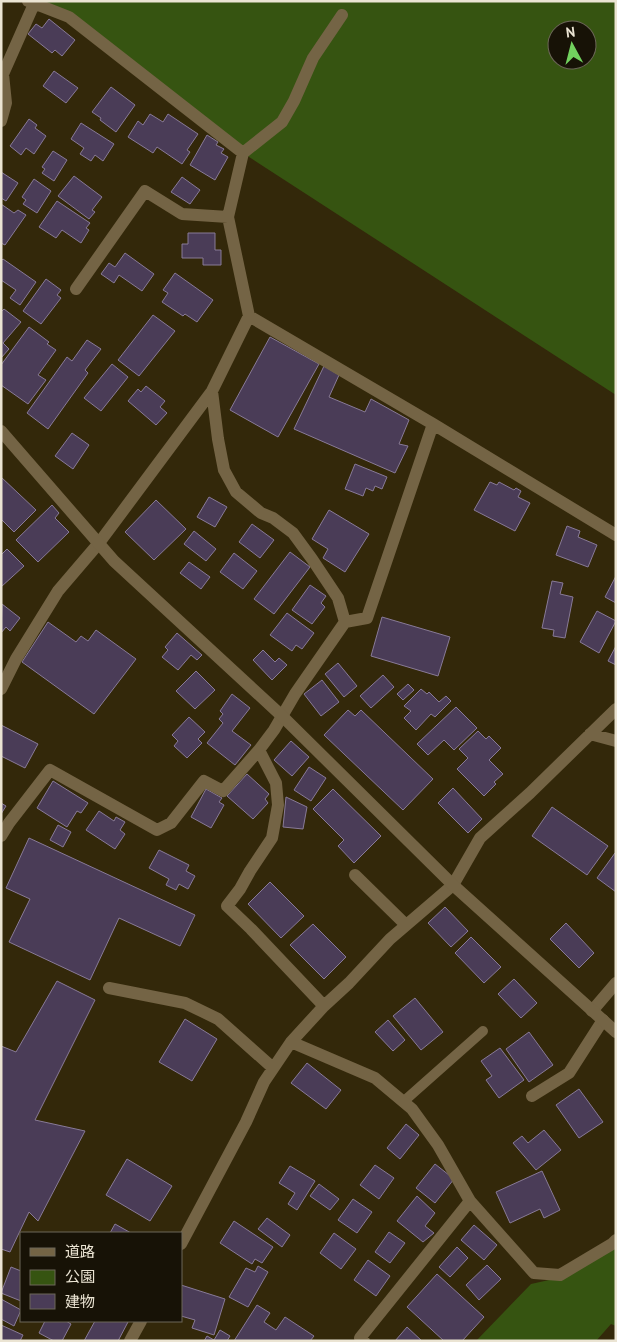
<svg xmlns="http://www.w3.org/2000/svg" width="617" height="1342" viewBox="0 0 617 1342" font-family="'PT Sans','Noto Sans JP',sans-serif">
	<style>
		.green { fill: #365411; fill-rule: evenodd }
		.building { fill: #4a3c57; stroke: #887a97 }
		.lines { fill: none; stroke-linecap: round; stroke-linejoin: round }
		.service { stroke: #746445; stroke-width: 10 }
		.minor { stroke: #746445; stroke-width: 12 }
		.tertiary { stroke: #746445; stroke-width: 12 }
	</style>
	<rect width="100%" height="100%" fill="#33280a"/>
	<path class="green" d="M40 1H616V395L243 153ZM557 30H587V60H557Z
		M616 1247V1326L611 1324 596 1341H476L531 1284 567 1276Z"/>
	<path class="building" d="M49 19 75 40 62 56 55 50 52 53 28 34 36 24 42 28Z
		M54 71 78 88 66 103 43 86Z
		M111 87 135 105 116 132 100 120 101 118 92 112Z
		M150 114 163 122 168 114 198 134 187 150 190 152 182 164 157 147 153 153 128 137 138 121 143 125Z
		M29 119 37 125 35 128 46 136 34 154 26 148 21 155 10 146Z
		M81 123 114 144 103 161 95 155 91 161 80 154 84 148 71 139Z
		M207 135 218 142 216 145 224 149 221 153 228 157 215 180 190 165Z
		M53 151 67 160 54 181 42 173 45 169 42 167Z
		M1 172 18 183 6 201 1 198Z
		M74 176 102 197 92 210 95 212 89 219 58 196Z
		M182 177 200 190 190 204 171 192Z
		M34 179 51 191 37 213 23 204 26 200 22 197Z
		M57 201 90 223 86 228 89 230 81 243 62 230 56 238 39 227Z
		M1 204 14 213 18 210 26 215 5 245 1 243Z
		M188 233H215V250H221V265H203V258H182V244H188Z
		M125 253 154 274 142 291 119 275 114 283 101 274 109 263 115 267Z
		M3 259 36 282 20 305 10 298 16 290 1 280V261Z
		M175 273 213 300 197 322 185 314 183 316 162 302 168 293 163 290Z
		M46 279 61 290 57 295 61 298 41 324 23 311Z
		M4 309 21 322 3 343 9 349 1 358V312Z
		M153 315 175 331 139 376 118 360Z
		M29 327 49 342 47 344 56 350 38 375 46 380 28 404 1 385V365Z
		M270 337 319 364 278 437 230 410Z
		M87 340 101 349 85 370 88 373 48 429 27 413 67 357 72 361Z
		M112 364 128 377 101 411 84 398Z
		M324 366 339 375 329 397 365 412 371 399 409 420 399 444 408 446 395 473 294 429Z
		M146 386 165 401 160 407 167 413 156 425 128 401 138 389 141 392Z
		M72 433 89 445 73 469 55 456Z
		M355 464 387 477 382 489 375 486 373 491 366 488 363 496 345 489Z
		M1 477 36 510 14 532 1 519Z
		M490 482 497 485 499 482 514 490 516 488 521 491 518 497 530 503 515 531 474 510Z
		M209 497 227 507 215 527 197 517Z
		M156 500 186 529 154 560 125 532Z
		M52 505 59 513 55 518 69 532 38 562 16 540Z
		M329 510 369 534 345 572 323 558 328 549 312 539Z
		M252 524 274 540 260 558 239 542Z
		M567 526 580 531 578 537 597 545 588 567 556 555Z
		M194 531 216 549 206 561 184 544Z
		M7 549 24 566 1 587V555Z
		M290 552 310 567 274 614 254 599Z
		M234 553 257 571 243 589 220 572Z
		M189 562 210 577 201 589 180 573Z
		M616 576V603L605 597Z
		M552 581 563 583 560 594 573 597 565 638 553 636 554 630 542 628Z
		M310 585 326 596 321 603 325 607 312 624 292 610Z
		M2 604 20 618 10 631 6 627 1 633Z
		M597 611 616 621 599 653 580 642Z
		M287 613 314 633 302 649 296 645 292 651 270 635Z
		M382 617 450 637 438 676 371 656Z
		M48 622 76 642 81 636 88 641 96 630 136 659 94 714 22 662Z
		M177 633 202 655 197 660 191 655 178 670 162 657 168 650 165 647Z
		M616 646V665L608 661Z
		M263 650 275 662 279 658 287 665 272 680 253 660Z
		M338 663 357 686 344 697 325 674Z
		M196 671 215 690 195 709 176 691Z
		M383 675 394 687 371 708 360 696Z
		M322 680 339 702 321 716 304 694Z
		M408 684 414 690 403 700 397 694Z
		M421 689 427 694 429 692 439 702 446 696 451 701 435 717 431 714 416 730 404 718 411 711 404 706Z
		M232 694 250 708 232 731 251 745 235 765 207 743 223 723 219 719 223 714 220 711Z
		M456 707 477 728 454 750 444 740 428 755 417 744Z
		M348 710 355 716 361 710 433 779 403 810 324 735Z
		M189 717 205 732 198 739 202 743 187 758 174 746 178 741 172 735Z
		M1 725 38 744 25 768 1 756Z
		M478 731 486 739 489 736 501 748 489 760 503 774 494 782 496 784 484 796 457 769 468 758 459 749Z
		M291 741 309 757 292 776 274 760Z
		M309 767 326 778 311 801 294 790Z
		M247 774 269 794 265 799 268 803 253 819 227 796Z
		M53 781 88 803 81 813 77 811 67 827 37 808Z
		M453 788 482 819 468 833 438 803Z
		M206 789 222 798 219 802 224 805 211 828 191 817Z
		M333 789 381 836 354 863 338 846 344 840 313 809Z
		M286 797 307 807 303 829 283 827Z
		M1 803 6 806 1 814Z
		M552 807 608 846 587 875 532 836Z
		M99 811 114 821 116 817 125 822 120 830 125 834 115 849 86 830Z
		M58 825 71 832 63 847 50 840Z
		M29 838 195 915 180 946 119 918 90 980 9 942 30 899 6 888Z
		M159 850 189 865 186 871 195 876 188 889 179 884 176 890 166 885 169 879 149 868Z
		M615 853 616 854V892L597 878Z
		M270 882 304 916 281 938 248 904Z
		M445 907 468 931 451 947 428 923Z
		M566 923 594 953 579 968 550 939Z
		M313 924 346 957 324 979 290 945Z
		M471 937 501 967 484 983 455 953Z
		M514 979 537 1003 521 1018 498 994Z
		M57 981 95 1000 35 1120 85 1131 38 1221 29 1212 10 1252 1 1249V1046L16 1052Z
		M415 998 443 1032 421 1050 393 1016Z
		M185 1019 217 1039 192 1081 159 1062Z
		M388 1020 405 1040 393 1051 375 1032Z
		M529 1032 553 1065 529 1082 506 1049Z
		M500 1048 524 1080 499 1098 486 1080 492 1076 481 1061Z
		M307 1063 341 1090 326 1109 291 1083Z
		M579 1089 603 1122 579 1138 556 1105Z
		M406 1124 419 1135 400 1159 387 1148Z
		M544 1130 561 1150 536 1170 513 1143 522 1136 528 1143Z
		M127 1159 172 1186 150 1221 106 1195Z
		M435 1164 454 1179 435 1203 416 1188Z
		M375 1165 394 1178 379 1199 360 1185Z
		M290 1166 315 1181 297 1210 288 1204 295 1193 279 1183Z
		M542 1171 560 1210 544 1218 540 1209 510 1223 496 1192Z
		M319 1184 339 1199 330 1210 310 1196Z
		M417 1196 435 1213 425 1226 434 1233 423 1242 397 1221Z
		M353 1199 372 1212 357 1233 338 1220Z
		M267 1218 290 1235 282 1247 258 1229Z
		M234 1221 273 1247 262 1263 255 1259 252 1264 220 1243Z
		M115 1224 131 1233H110Z
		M474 1225 497 1245 484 1260 461 1240Z
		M389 1232 405 1243 390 1263 375 1252Z
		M334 1233 356 1249 341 1269 320 1253Z
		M457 1247 468 1258 450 1277 439 1267Z
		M368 1260 390 1276 376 1296 354 1280Z
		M487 1265 501 1279 479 1300 466 1285Z
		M258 1266 268 1272 248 1307 229 1297 246 1268 255 1272Z
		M11 1267 21 1271V1301L1 1293Z
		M437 1274 484 1317 462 1341H444L407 1307Z
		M181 1285 225 1299 214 1335 192 1328 195 1320 181 1316Z
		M1 1299 21 1310 14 1326 1 1319Z
		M257 1305 270 1313 264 1322 276 1330 285 1317 314 1336 310 1341H234Z
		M45 1321H66L71 1324 62 1341H54L39 1333Z
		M95 1321H126L128 1322 118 1341H84Z
		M1 1325 23 1335 20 1341H1Z
		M407 1327 422 1341H395Z
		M220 1330 230 1336 227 1341H204L207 1336 214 1340Z"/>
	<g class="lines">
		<path class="service" d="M403 1102 483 1031"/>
		<path class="minor" d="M28 1 69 17 243 153 228 217 249 316 433 424 616 535
			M1 121 6 103 3 74 34 4
			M243 153 282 122 294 101 313 58 342 15
			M76 289 145 191 182 214 228 217
			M212 391 218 439 224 470 236 492 261 513 273 518 293 533 312 559 338 598 345 622
			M1 689 16 659 58 591 99 543 212 391 249 316
			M590 734 616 741
			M1 836 9 823 50 770 157 830 171 823 204 781 223 791 259 750
			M355 875 406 925
			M109 988 185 1003 218 1019 273 1068
			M324 1006 251 929 227 906 240 889 250 871 272 838 278 805 276 783 259 750 274 730 295 694 345 622 367 618 433 424
			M592 1011 616 983
			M291 1042 375 1078 412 1109 438 1145 470 1201 534 1273 560 1275 612 1244 616 1240
			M532 1096 569 1073 603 1020
			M181 1244 246 1122 264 1082 291 1042 324 1006 349 983 390 939 453 885 480 838 530 793 616 709
			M130 1341 141 1321
			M364 1341 360 1338 470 1201"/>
		<path class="tertiary" d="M1 431 114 561 282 716 453 885 616 1032"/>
	</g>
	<rect width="617" height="1342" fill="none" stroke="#ebe4d3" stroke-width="5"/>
	<rect x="20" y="1232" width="162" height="90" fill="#171206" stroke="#6c6658"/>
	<rect x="30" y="1248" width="25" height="8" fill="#746445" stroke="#6c6658"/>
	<text x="65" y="1257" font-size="15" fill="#ebe4d3">道路</text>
	<rect x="30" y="1270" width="25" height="15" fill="#365411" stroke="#6c6658"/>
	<text x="65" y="1282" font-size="15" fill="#ebe4d3">公園</text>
	<rect x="30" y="1294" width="25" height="15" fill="#4a3c57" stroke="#6c6658"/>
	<text x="65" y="1307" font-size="15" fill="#ebe4d3">建物</text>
	<g transform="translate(572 45) rotate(353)"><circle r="24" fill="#171206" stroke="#6c6658"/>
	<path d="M0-4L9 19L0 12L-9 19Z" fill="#72d25e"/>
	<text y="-8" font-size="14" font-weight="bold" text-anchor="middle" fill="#ebe4d3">N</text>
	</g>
</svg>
